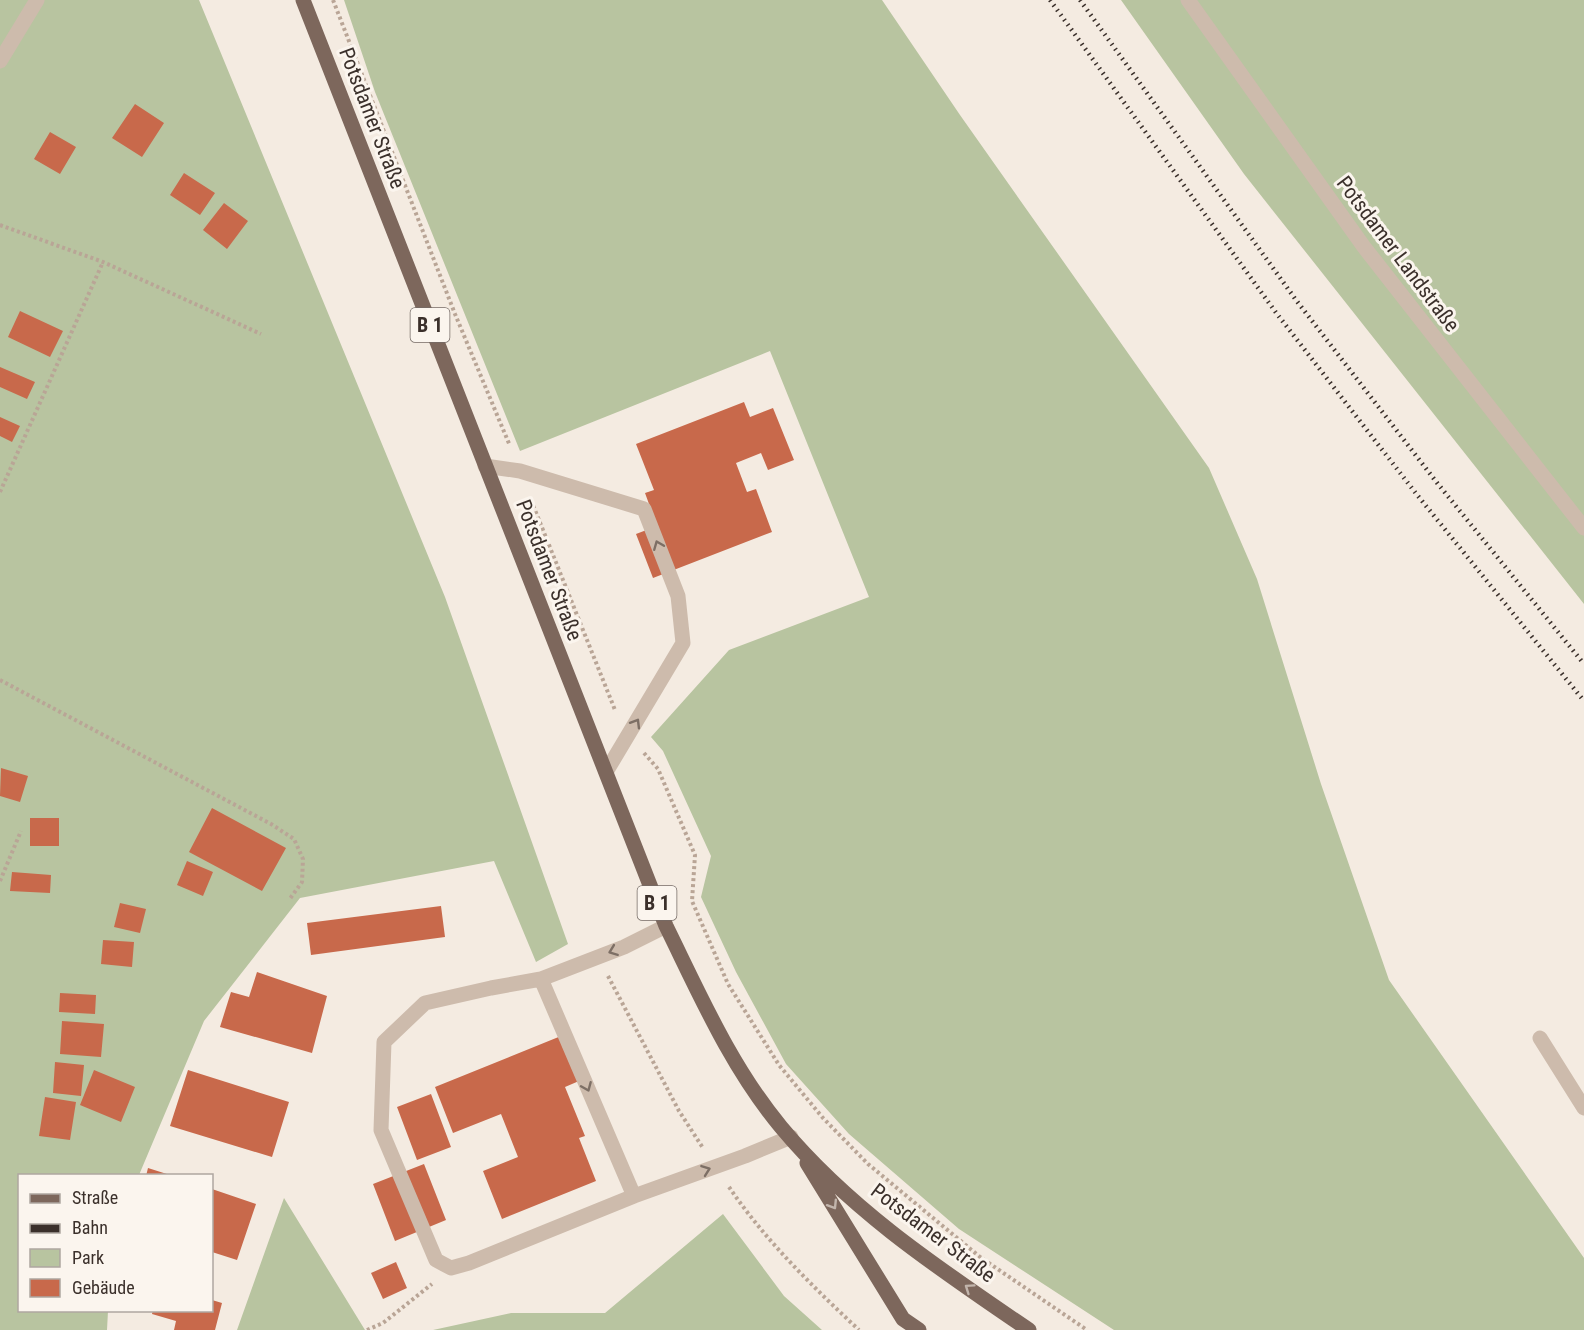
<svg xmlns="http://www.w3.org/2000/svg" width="1584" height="1330" viewBox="0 0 1584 1330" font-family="'Roboto Condensed',sans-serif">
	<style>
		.green { fill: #b8c4a0 }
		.building { fill: #c8694b }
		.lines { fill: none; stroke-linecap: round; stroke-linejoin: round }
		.path { stroke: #b9a596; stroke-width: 4; stroke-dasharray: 3 3; stroke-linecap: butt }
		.minor { stroke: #cdbbac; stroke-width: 15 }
		.major { stroke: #7d675c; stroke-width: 15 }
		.rail { stroke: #3b302b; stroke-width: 4.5; stroke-dasharray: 1.5 4.5; stroke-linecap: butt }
		.oneway { stroke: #7d6f65 }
		.oneway2 { stroke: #c2b5ac }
		.labels { text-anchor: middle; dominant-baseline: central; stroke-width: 6; stroke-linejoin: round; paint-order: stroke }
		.shield { fill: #fbf5ee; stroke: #756b66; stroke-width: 1.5 }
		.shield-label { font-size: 20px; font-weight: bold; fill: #3b302b }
		.street-label { font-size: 21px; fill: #3b302b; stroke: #fbf5ee }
	</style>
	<rect width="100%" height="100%" fill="#f4ebe1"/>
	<path class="green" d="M0 0H199L445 597 568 944 536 962 494 861 300 898 204 1021 139 1175 20 1176V1310L108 1311 107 1330H0Z
		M344 0H882L960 115 1209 468 1257 579 1321 784 1389 980 1584 1258V1330H1114L959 1229 849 1134 786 1064 736 972 701 897 711 856 663 751 651 737 729 650 869 597 770 351 520 451 375 92Z
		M1121 0H1584V604L1244 174Z
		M284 1198 365 1330H237Z
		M723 1214 784 1296 822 1330H433L511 1313H605Z"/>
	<path class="building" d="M135 104 164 123 142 157 112 138Z
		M50 132 76 147 60 174 34 159Z
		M184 173 215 193 200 215 170 195Z
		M224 203 248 221 227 249 203 230Z
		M20 311 63 331 50 357 8 337Z
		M0 367 35 382 27 399 0 387Z
		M744 402 750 417 773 408 794 460 768 470 761 453 736 463 747 492 756 489 772 532 653 578 636 534 657 526 645 493 654 490 636 444Z
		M0 417 20 426 12 442 0 436Z
		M1 768 28 776 20 802 0 796Z
		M212 808 286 848 262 891 189 852Z
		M30 818H59V846H30Z
		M187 861 213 872 203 896 177 885Z
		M12 872 51 875 50 893 10 891Z
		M120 903 146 909 140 933 114 927Z
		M441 906 445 937 311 955 307 923Z
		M103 940 134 942 132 967 101 964Z
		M257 972 327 996 312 1053 220 1027 231 992 249 997Z
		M60 993 96 995 95 1014 59 1012Z
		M62 1021 104 1024 101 1057 60 1054Z
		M561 1036 579 1081 565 1087 585 1136 579 1138 596 1181 502 1219 483 1171 518 1157 501 1114 453 1133 435 1087Z
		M55 1062 84 1065 81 1096 53 1093Z
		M94 1070 135 1087 121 1122 80 1105Z
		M188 1070 289 1102 272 1157 170 1126Z
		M431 1094 451 1147 417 1160 397 1107Z
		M45 1097 76 1102 70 1140 39 1136Z
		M424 1164 446 1220 395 1241 373 1184Z
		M148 1168 170 1175V1176H146Z
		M212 1189 256 1204 237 1260 212 1252Z
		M396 1262 407 1288 383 1299 371 1273Z
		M212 1300 222 1303 215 1330H174L176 1321 152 1314 153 1310H212Z"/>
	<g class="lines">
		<path class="path" d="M333 0 455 314 510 446
			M0 225 103 262 261 334
			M0 492 103 262
			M531 500 615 710
			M0 680 271 824 294 839 303 859 302 882 289 900
			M644 753 658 769 695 855 692 901 728 984 779 1065 823 1118 868 1164 980 1257 1087 1330
			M0 881 21 831
			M608 976 679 1111 703 1148
			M729 1187C765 1240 812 1286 859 1330
			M367 1330 383 1323 432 1284"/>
		<path class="minor" d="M1188 0 1364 247 1584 528
			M0 61 37 0
			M485 466 520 471 644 509 678 596 683 643 606 772
			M666 926 624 947 541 979 634 1196 745 1156 791 1137
			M541 979 491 988 425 1003 384 1042 381 1130 436 1260 451 1268 469 1263 634 1196
			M1540 1038 1584 1108"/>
		<path class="major" d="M303 0 666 926C700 995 731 1067 781 1127 850 1210 941 1270 1029 1330
			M807 1163 903 1319 919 1330"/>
		<path class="rail" d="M1050 0 1277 314 1418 496 1584 701
			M1080 0 1296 300 1438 484 1584 664"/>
	</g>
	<defs><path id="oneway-chevron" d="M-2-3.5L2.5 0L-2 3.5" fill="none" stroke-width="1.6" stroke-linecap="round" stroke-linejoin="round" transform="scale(1.5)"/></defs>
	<g class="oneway">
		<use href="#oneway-chevron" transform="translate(658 545) rotate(-112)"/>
		<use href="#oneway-chevron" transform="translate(636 723) rotate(-59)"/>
		<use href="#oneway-chevron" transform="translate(613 951) rotate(159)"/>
		<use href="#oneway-chevron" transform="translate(587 1087) rotate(67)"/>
		<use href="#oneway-chevron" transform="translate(706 1170) rotate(-20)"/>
	</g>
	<g class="oneway2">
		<use href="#oneway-chevron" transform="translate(833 1205) rotate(58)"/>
		<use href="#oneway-chevron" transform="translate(969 1288) rotate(-145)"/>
	</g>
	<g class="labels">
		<g class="shield">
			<rect x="410.5" y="308" width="39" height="34" rx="4.5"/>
			<rect x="637.5" y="886" width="39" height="34" rx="4.5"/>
		</g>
		<g class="shield-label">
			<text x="430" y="325">B 1</text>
			<text x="657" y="903">B 1</text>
		</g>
		<g class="street-label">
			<text transform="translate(372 118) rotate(69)">Potsdamer Straße</text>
			<text transform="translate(1398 254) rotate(53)">Potsdamer Landstraße</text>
			<text transform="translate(549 570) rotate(69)">Potsdamer Straße</text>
			<text transform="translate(933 1233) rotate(37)">Potsdamer Straße</text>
		</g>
	</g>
	<rect x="18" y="1174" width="195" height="138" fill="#fbf5ee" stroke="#aea6a0" stroke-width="1.5"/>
	<rect x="30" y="1194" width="30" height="9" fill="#7d675c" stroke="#aea6a0" stroke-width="1.5"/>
	<text x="72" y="1204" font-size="18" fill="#3b302b">Straße</text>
	<rect x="30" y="1224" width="30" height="9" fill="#3b302b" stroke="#aea6a0" stroke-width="1.5"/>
	<text x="72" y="1234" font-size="18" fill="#3b302b">Bahn</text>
	<rect x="30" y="1249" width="30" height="18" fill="#b8c4a0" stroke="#aea6a0" stroke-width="1.5"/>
	<text x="72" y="1264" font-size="18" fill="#3b302b">Park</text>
	<rect x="30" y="1279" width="30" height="18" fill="#c8694b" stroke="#aea6a0" stroke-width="1.5"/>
	<text x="72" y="1294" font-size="18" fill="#3b302b">Gebäude</text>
</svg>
